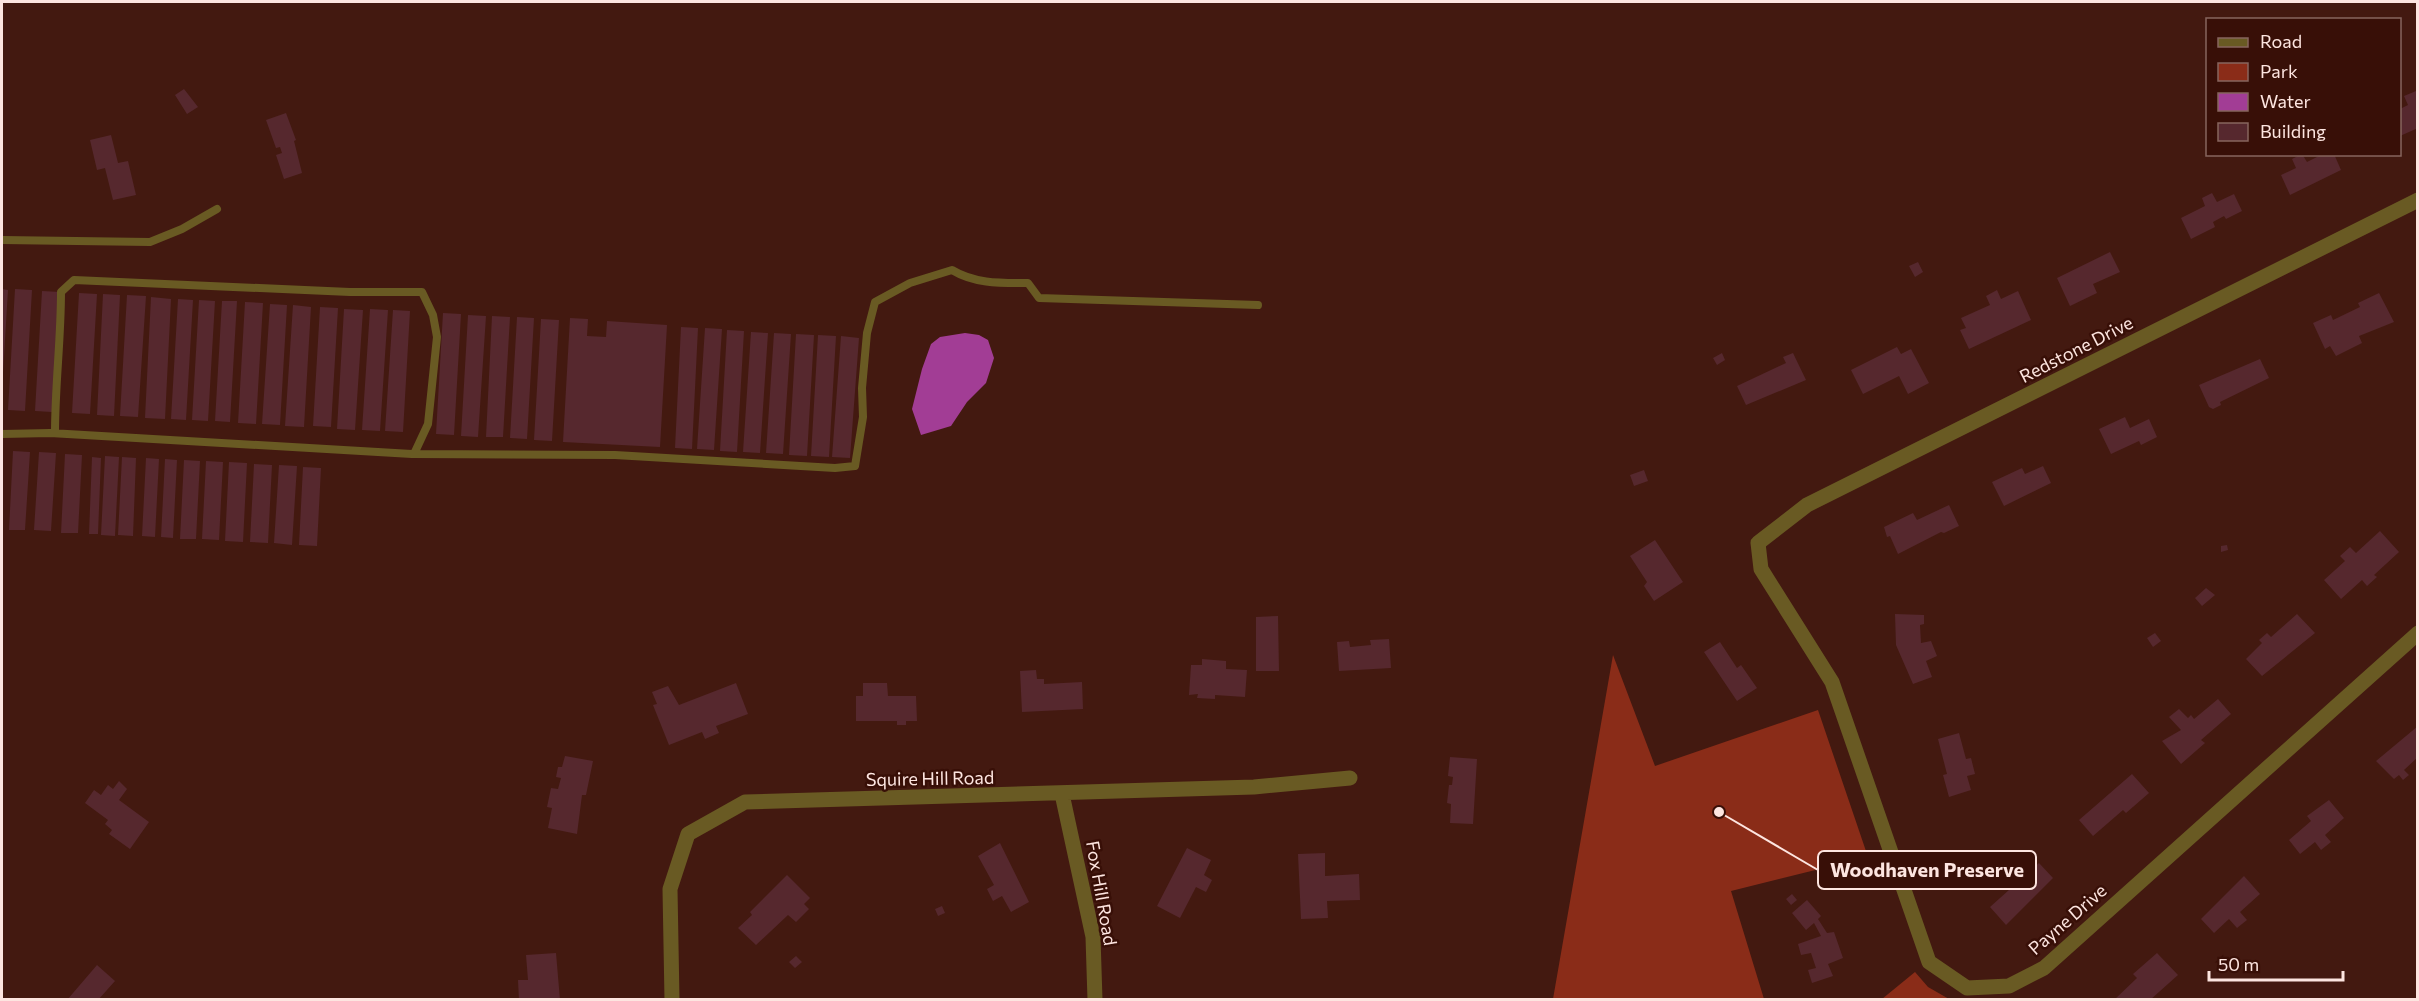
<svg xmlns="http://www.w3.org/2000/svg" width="2419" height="1001" viewBox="0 0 2419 1001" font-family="Commissioner,sans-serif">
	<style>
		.green { fill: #8a2c18 }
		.water { fill: #a23d95 }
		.building { fill: #56282e }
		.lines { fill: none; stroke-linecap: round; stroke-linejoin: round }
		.lane { stroke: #695a23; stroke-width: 8 }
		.street { stroke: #695a23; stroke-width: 15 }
		.labels { text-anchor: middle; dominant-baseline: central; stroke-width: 5; stroke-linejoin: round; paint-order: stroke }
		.street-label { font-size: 18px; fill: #fde5e0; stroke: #380f07 }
		.leader { fill: none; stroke: #fde5e0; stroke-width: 2 }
		.callout-dot { fill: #fde5e0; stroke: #380f07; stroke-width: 2 }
		.callout { fill: #380f07; stroke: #fde5e0; stroke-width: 2 }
		.callout-label { font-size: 20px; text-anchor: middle; font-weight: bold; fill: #fde5e0 }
	</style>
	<rect width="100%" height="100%" fill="#431910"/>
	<path class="green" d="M1613 655 1655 766 1818 710 1868 857 1731 891 1764 999H1553Z
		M1915 972 1928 987 1949 999H1882Z"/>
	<path class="water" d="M965 333 979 335 988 340 994 358 986 383 967 402 951 426 921 435 912 409 922 369 931 344 940 337Z"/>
	<path class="building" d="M184 89 198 107 187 114 175 95Z
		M2416 91 2418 128 2400 136V109L2408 105 2404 96Z
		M286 113 296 140 294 141 302 173 284 179 276 155 282 153 280 147 276 148 266 120Z
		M111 135 118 163 128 161 136 195 113 200 105 168 97 170 90 140Z
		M2302 154 2307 162 2323 154H2334L2341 170 2290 195 2281 175 2296 168 2292 159Z
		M2212 193 2217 202 2234 194 2242 211 2226 219 2224 216 2213 222 2215 227 2191 239 2181 218 2205 206 2202 198Z
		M2110 252 2120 272 2093 284 2097 293 2070 306 2057 278Z
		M1918 262 1923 272 1915 277 1909 266Z
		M2 289 8 290 3 373H2Z
		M15 289 32 290 25 411 8 410Z
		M1997 290 2001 299 2018 291 2031 320 1969 349 1960 330 1966 328 1961 318 1990 305 1986 296Z
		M42 291 60 292 52 412 35 411Z
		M79 293 97 294 90 414 72 413Z
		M2379 293 2394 322 2359 336 2362 343 2336 356 2330 346 2325 349 2313 323 2331 315 2333 320 2360 307 2358 303Z
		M103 294 120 295 114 416 97 415Z
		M127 295 146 296 138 417 120 416Z
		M151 297 171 299 165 419 145 418Z
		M178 299 193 300 186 420 171 419Z
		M199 300 215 301 208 421 192 420Z
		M222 301H237L230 422 215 421Z
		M245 302 263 303 256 424 238 423Z
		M270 304 287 305 280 425 262 424Z
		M293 305 311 307 304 427 285 426Z
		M320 307 338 308 331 427 313 426Z
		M344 309 363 310 355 430 337 429Z
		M370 309 388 310 380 431 362 430Z
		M393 310 410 311 403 432 385 431Z
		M443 313 461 314 454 435 436 434Z
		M468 315 486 316 478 437 461 436Z
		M492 316 510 317 503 437H486Z
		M517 317 534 318 527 439 510 438Z
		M570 318 588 319 587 336 606 337 607 321 667 325 660 447 563 442Z
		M541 319 559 320 552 441 534 440Z
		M681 327 698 328 692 449 675 448Z
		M705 328 722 329 714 450 697 449Z
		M727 330 744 331 737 452 720 451Z
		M751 332 768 333 760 453 743 452Z
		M774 333 791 334 783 454 766 453Z
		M796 334 814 335 807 456 789 455Z
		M818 335 836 336 829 457 811 456Z
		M841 336 859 338 850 458 832 457Z
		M1897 347 1901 354 1911 349 1929 383 1908 394 1899 376 1863 394 1851 370Z
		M1722 353 1725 360 1717 365 1713 358Z
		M1793 353 1806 380 1746 405 1737 386 1786 363 1783 357Z
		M2260 359 2269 378 2220 402 2221 405 2213 409 2209 407 2199 385Z
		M2125 417 2130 428 2149 419 2157 437 2141 445 2139 441 2111 454 2099 429Z
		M13 451 30 452 25 530H9Z
		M39 452 56 453 51 531 34 530Z
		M65 454 82 455 78 533H61Z
		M105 456 119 457 115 536 101 535Z
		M92 457 101 458 98 534H89Z
		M122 457 136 458 133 536 118 535Z
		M146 458 159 459 155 537 142 536Z
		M165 459 177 460 173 538 161 537Z
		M184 460 200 461 196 539H180Z
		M206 461 223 462 219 540 202 539Z
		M229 462 247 463 243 542 225 541Z
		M254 464 272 465 268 543 250 542Z
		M279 465 297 466 292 545 274 543Z
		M2043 466 2051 483 2004 506 1992 482 2022 468 2025 474Z
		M303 467 321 468 317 546 299 545Z
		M1644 470 1648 481 1634 486 1630 475Z
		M1949 505 1959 526 1944 533 1941 532 1898 554 1890 536 1887 537 1884 527 1913 513 1917 520Z
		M2380 531 2399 552 2374 575 2377 577 2367 586 2362 580 2341 599 2324 580 2345 561 2340 556 2350 547 2356 553Z
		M1655 540 1683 582 1654 601 1644 586 1647 582 1630 556Z
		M2227 545 2228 550 2221 552V546Z
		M2206 588 2215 595 2202 606 2195 598Z
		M1895 614 1924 615V624L1920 625 1921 643 1931 641 1937 656 1926 661 1932 677 1913 684 1896 645Z
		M2297 614 2315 633 2262 676 2246 659 2262 643 2259 640 2267 633 2271 637Z
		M1278 616 1279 671H1256V617Z
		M2155 633 2161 641 2153 647 2147 638Z
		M1389 639 1391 668 1339 671 1337 642 1349 641 1350 647 1371 645 1370 640Z
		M1720 642 1737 668 1741 665 1757 688 1737 701 1704 652Z
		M1202 659 1226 661V669L1247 670 1245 697 1215 695V699L1197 698 1198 694 1189 695 1191 665H1202Z
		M1036 670 1037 679H1044V684L1082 682 1083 709 1022 712 1020 671Z
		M736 683 748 714 716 726 719 733 705 739 702 732 669 745 653 705 657 704 652 692 668 686 679 705Z
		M863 683H887L888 696H916L917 721H906V725H897V721H856V696H863Z
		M2218 699 2231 714 2201 740 2205 743 2181 764 2162 741 2181 730 2169 717 2179 709 2188 718 2191 715 2194 719Z
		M2418 726V757L2404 770 2409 775 2403 780 2399 775 2394 779 2376 761Z
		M1959 733 1966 759 1971 758 1975 774 1967 776 1971 790 1949 797 1943 775 1947 774 1938 739Z
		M565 756 593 761 586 795H582L577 834 548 828 552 808 547 807 551 788 558 789 561 778 556 777 558 767H562Z
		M1450 757 1477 759 1473 824 1450 823 1451 804 1447 803 1449 785H1452L1453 777 1448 776Z
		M2132 774 2149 793 2126 813 2123 810 2093 836 2079 820Z
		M119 781 127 789 119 800 149 822 130 849 109 834 112 830 105 824 108 820 85 803 94 790 101 795 108 785 113 789Z
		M2329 800 2344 818 2325 835 2331 842 2321 850 2315 842 2300 854 2289 840 2311 821 2307 816Z
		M1000 843 1029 902 1011 912 1002 896 993 901 987 889 994 885 978 856Z
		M1187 848 1211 860 1204 875 1212 880 1206 892 1196 887 1180 918 1157 906Z
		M1325 853V876L1359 874 1360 900 1327 901 1328 918 1301 919 1298 854Z
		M2039 863 2053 878 2006 925 1990 907Z
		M787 875 810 898 804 904 809 909 796 922 788 915 756 945 738 928 752 915 750 912Z
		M2244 876 2260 894 2240 912 2247 920 2237 928 2229 919 2214 933 2201 919Z
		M1792 894 1797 900 1791 905 1786 899Z
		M1807 900 1821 916 1818 919 1827 933 1834 932 1843 958 1828 964 1833 976 1812 983 1808 970 1816 968 1811 953 1801 955 1798 944 1821 936 1814 923 1806 930 1792 913Z
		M942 906 945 913 938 916 935 909Z
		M556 953 560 1000H519L518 980H528L526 955Z
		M2157 953 2178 975 2150 1000H2114L2137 978 2133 974Z
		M796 956 802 962 795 968 789 962Z
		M97 965 115 981 98 1000H67Z"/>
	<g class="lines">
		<path class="lane" d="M2 240 150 242 182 229 217 209
			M55 433C55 386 61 339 61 292L74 280 350 292H422L433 315 437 337 428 424 414 454
			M2 434 50 433 412 454 615 455 835 468 855 466 863 417 862 388 867 333 875 302 910 283 952 270C975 284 1001 283 1028 283L1039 298 1258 305"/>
		<path class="street" d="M2418 200 1807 505 1758 543 1761 569 1832 682 1929 962 1967 988 2009 986 2044 968 2418 633
			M1062 794 1093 937 1095 1000
			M672 1000 670 889 688 834 745 802 1254 787 1350 778"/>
	</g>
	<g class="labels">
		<g class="street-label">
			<text transform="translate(2076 349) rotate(-27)">Redstone Drive</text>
			<text transform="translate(930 778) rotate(-1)">Squire Hill Road</text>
			<text transform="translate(1102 893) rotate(80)">Fox Hill Road</text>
			<text transform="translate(2067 919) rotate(-41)">Payne Drive</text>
		</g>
	</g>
	<path class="leader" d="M1719 812L1818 870"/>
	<circle class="callout-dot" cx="1719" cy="812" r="6"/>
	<rect class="callout" x="1818" y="851" width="218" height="38" rx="6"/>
	<g class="callout-label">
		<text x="1927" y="877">Woodhaven Preserve</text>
	</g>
	<rect width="2419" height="1001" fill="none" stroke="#fde5e0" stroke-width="6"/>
	<rect x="2206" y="18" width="195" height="138" fill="#380f07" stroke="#87655e" stroke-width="1.5"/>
	<rect x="2218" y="38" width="30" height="9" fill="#695a23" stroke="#87655e" stroke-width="1.5"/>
	<text x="2260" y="48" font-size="18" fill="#fde5e0">Road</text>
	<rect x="2218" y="63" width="30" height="18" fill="#8a2c18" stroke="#87655e" stroke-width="1.5"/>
	<text x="2260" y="78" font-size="18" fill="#fde5e0">Park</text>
	<rect x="2218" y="93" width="30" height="18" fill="#a23d95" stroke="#87655e" stroke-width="1.5"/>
	<text x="2260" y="108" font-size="18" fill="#fde5e0">Water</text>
	<rect x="2218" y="123" width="30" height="18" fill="#56282e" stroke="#87655e" stroke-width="1.5"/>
	<text x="2260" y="138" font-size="18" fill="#fde5e0">Building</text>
	<path d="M2209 971v9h134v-9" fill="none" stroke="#fde5e0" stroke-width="3"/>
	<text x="2218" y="971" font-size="18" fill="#fde5e0" stroke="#380f07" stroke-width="4.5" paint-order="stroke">50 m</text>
</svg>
